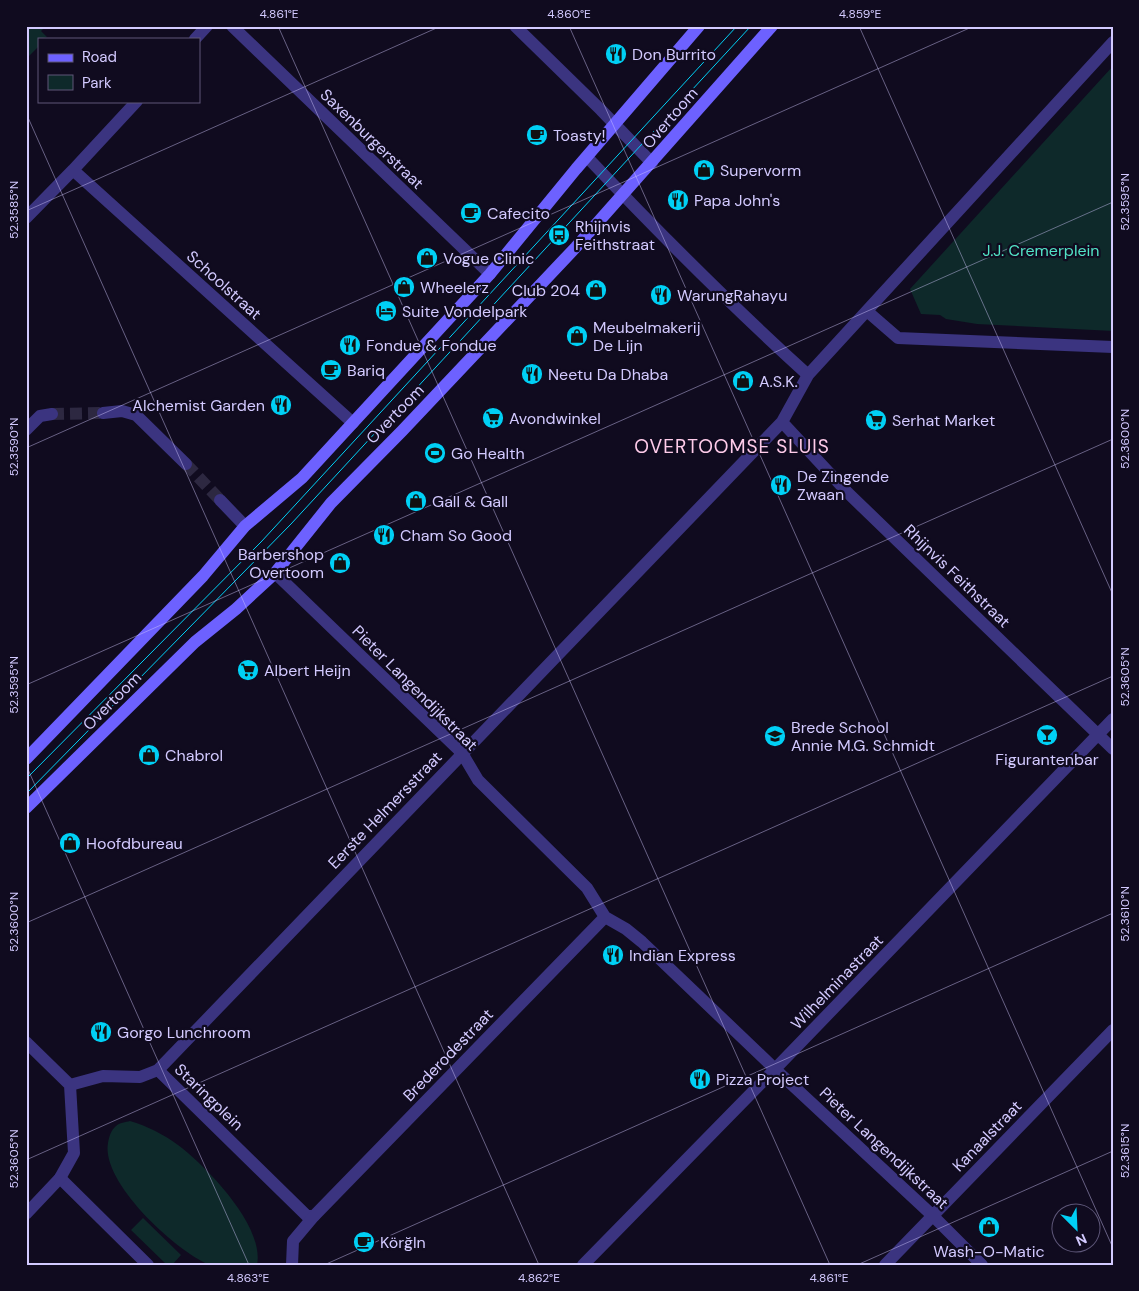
<svg xmlns="http://www.w3.org/2000/svg" width="1139" height="1291" viewBox="0 0 1139 1291" font-family="'DM Sans',sans-serif">
	<style>
		.green { fill: #0e292a }
		.lines { fill: none; stroke-linecap: round; stroke-linejoin: round }
		.minor-tunnel { stroke: #2d2841; stroke-width: 12; stroke-dasharray: 12 6; stroke-linecap: butt }
		.pedestrian { stroke: #3b3480; stroke-width: 12 }
		.minor { stroke: #3b3480; stroke-width: 12 }
		.secondary { stroke: #6d61ff; stroke-width: 12 }
		.tram { stroke: #00d0f5; stroke-width: 1 }
		.ticks { fill: none; stroke: #d3caff; stroke-width: 1; stroke-opacity: 0.45 }
		.labels { text-anchor: middle; dominant-baseline: central; stroke-width: 4.5; stroke-linejoin: round; paint-order: stroke }
		.poi-label { font-size: 16px; fill: #d3caff; stroke: #100b1f; text-anchor: start }
		.street-label { font-size: 16px; fill: #d3caff; stroke: #100b1f }
		.park-label { font-size: 16px; fill: #52e3c6; stroke: #100b1f }
		.quarter-label { font-size: 19px; letter-spacing: 1px; fill: #ffccea; stroke: #100b1f }
		.neatline { fill: none; stroke: #d3caff; stroke-width: 2 }
		.ticks-label { font-size: 12px; text-anchor: middle; fill: #d3caff }
	</style>
	<rect width="100%" height="100%" fill="#100b1f"/>
	<path class="green" d="M26 26H46L41 31 47 37 39 39V46L26 59Z
		M1113 66V331L977 324 946 319 940 315 921 314 910 289Z
		M130 1121C147 1126 163 1134 178 1145 206 1166 265 1226 257 1265 246 1265 217 1267 208 1264 175 1250 101 1182 108 1143 109 1137 111 1130 116 1126 119 1123 126 1122 130 1121Z
		M143 1218 181 1255 172 1265H167L131 1230Z"/>
	<g class="lines">
		<path class="minor-tunnel" d="M52 414 103 413
			M186 464 220 500"/>
		<path class="pedestrian" d="M158 1070 307 1216H314
			M60 1178 148 1265"/>
		<path class="minor" d="M232 26 490 274
			M515 26 601 110 652 163
			M195 39 207 26
			M587 157C658 232 732 306 808 375
			M73 170 353 423
			M26 218 73 170 137 101
			M868 312 898 338 1113 347
			M103 413 122 411 136 415 186 464
			M782 422 848 493 1113 749
			M26 430 40 416 52 414
			M220 500 245 526
			M275 573 462 753 478 780 587 888 605 917 626 929 642 942 775 1069 932 1215 982 1265
			M26 1042 70 1085
			M26 1214 60 1178 74 1153 70 1085 103 1076 140 1077 158 1070 782 422 808 375 1113 42
			M292 1265 293 1241 314 1216 605 917
			M583 1265 775 1069 1113 719
			M885 1265 1113 1030"/>
		<path class="secondary" d="M26 759 203 576 245 526 302 478 490 274 576 169 699 26
			M26 808 195 642 236 609 275 573 331 503 402 431 576 247 772 26"/>
		<path class="tram" d="M26 779 261 542 737 26
			M26 794 291 524 751 26"/>
	</g>
	<path class="ticks" d="M278 26 830 1265M569 26 1113 1248M859 26 1113 595M26 113 539 1265M26 211 441 26M26 448 974 26M26 685 1113 202M26 765 249 1265M26 923 1113 439M26 1160 1113 676M324 1265 1113 913M857 1265 1113 1151"/>
	<defs>
		<g id="restaurant-disc" transform="scale(1.125)"><circle r="9.5" fill="#00d0f5" stroke="#100b1f"/><path d="M-5-6h1v4h1v-4h1v4h1v-4h1v5L-1.5 .5V6h-2V.5L-5-1ZM5-6V6H3V1.5H1.5Q1.5-4 5-6Z" fill="#111"/></g>
		<g id="cafe-disc" transform="scale(1.125)"><circle r="9.5" fill="#00d0f5" stroke="#100b1f"/><path d="M-5.5-4.5H6V0H3Q3 3.5 0 3.5H-2.5Q-5.5 3.5-5.5 0ZM3-3.2v2h1.7v-2ZM-6 4.5H4V6H-6Z" fill="#111"/></g>
		<g id="shop-disc" transform="scale(1.125)"><circle r="9.5" fill="#00d0f5" stroke="#100b1f"/><path d="M-5-2.5h2.3a2.7 3.5 0 0 1 5.4 0H5L5.5 6h-11ZM-1.5-2.5h3a1.5 2.3 0 0 0-3 0Z" fill="#111"/></g>
		<g id="bus-disc" transform="scale(1.125)"><circle r="9.5" fill="#00d0f5" stroke="#100b1f"/><path d="M-5-6H5V4H4V6H2V4H-2V6H-4V4H-5ZM-3.5-4V0h7V-4ZM-3.5 1.2v1.5H-2V1.2ZM2 1.2v1.5H3.5V1.2Z" fill="#111"/></g>
		<g id="hotel-disc" transform="scale(1.125)"><circle r="9.5" fill="#00d0f5" stroke="#100b1f"/><path d="M-6-4.5h1.5V1H6V5H4.5V3h-9V5H-6ZM-4 0a1.8 1.8 0 1 1 3.6 0ZM.5 0V-2.5h3Q6-2.5 6 0Z" fill="#111"/></g>
		<g id="supermarket-disc" transform="scale(1.125)"><circle r="9.5" fill="#00d0f5" stroke="#100b1f"/><path d="M-6-5.5h2.5l.6 2H6L4.5 2H-2.5L-4.4-4H-6ZM-1.5 3.2a1.3 1.3 0 1 0 .1 0ZM3 3.2a1.3 1.3 0 1 0 .1 0Z" fill="#111"/></g>
		<g id="stadium-disc" transform="scale(1.125)"><circle r="9.5" fill="#00d0f5" stroke="#100b1f"/><path d="M0-5a6.5 5 0 1 0 0 10a6.5 5 0 1 0 0-10ZM-3.5-1.8h7v3.6h-7Z" fill="#111"/></g>
		<g id="bar-disc" transform="scale(1.125)"><circle r="9.5" fill="#00d0f5" stroke="#100b1f"/><path d="M-6-5H6L.8 .8V4.5H3.5V6h-7V4.5H-.8V.8Z" fill="#111"/></g>
		<g id="school-disc" transform="scale(1.125)"><circle r="9.5" fill="#00d0f5" stroke="#100b1f"/><path d="M0-5L7-2L0 1L-7-2ZM-4 1L0 2.5L4 1V4Q0 6-4 4Z" fill="#111"/></g>
	</defs>
	<g fill-rule="evenodd">
		<use href="#restaurant-disc" x="616" y="54"/>
		<use href="#cafe-disc" x="537" y="135"/>
		<use href="#shop-disc" x="704" y="170"/>
		<use href="#restaurant-disc" x="678" y="200"/>
		<use href="#cafe-disc" x="471" y="213"/>
		<use href="#bus-disc" x="559" y="235"/>
		<use href="#shop-disc" x="427" y="258"/>
		<use href="#shop-disc" x="404" y="287"/>
		<use href="#shop-disc" x="596" y="290"/>
		<use href="#restaurant-disc" x="661" y="295"/>
		<use href="#hotel-disc" x="386" y="311"/>
		<use href="#shop-disc" x="577" y="336"/>
		<use href="#restaurant-disc" x="350" y="345"/>
		<use href="#cafe-disc" x="331" y="370"/>
		<use href="#restaurant-disc" x="532" y="374"/>
		<use href="#shop-disc" x="743" y="381"/>
		<use href="#restaurant-disc" x="281" y="405"/>
		<use href="#supermarket-disc" x="493" y="418"/>
		<use href="#supermarket-disc" x="876" y="420"/>
		<use href="#stadium-disc" x="435" y="453"/>
		<use href="#restaurant-disc" x="781" y="485"/>
		<use href="#shop-disc" x="416" y="501"/>
		<use href="#restaurant-disc" x="384" y="535"/>
		<use href="#shop-disc" x="340" y="563"/>
		<use href="#supermarket-disc" x="248" y="670"/>
		<use href="#bar-disc" x="1047" y="735"/>
		<use href="#school-disc" x="775" y="736"/>
		<use href="#shop-disc" x="149" y="755"/>
		<use href="#shop-disc" x="70" y="843"/>
		<use href="#restaurant-disc" x="613" y="955"/>
		<use href="#restaurant-disc" x="101" y="1032"/>
		<use href="#restaurant-disc" x="700" y="1079"/>
		<use href="#shop-disc" x="989" y="1227"/>
		<use href="#cafe-disc" x="364" y="1242"/>
	</g>
	<g class="labels">
		<g class="poi-label">
			<text x="632" y="54">Don Burrito</text>
			<text x="553" y="135">Toasty!</text>
			<text x="720" y="170">Supervorm</text>
			<text x="694" y="200">Papa John's</text>
			<text x="487" y="213">Cafecito</text>
			<text x="575" y="226">Rhijnvis<tspan x="575" dy="18">Feithstraat</tspan></text>
			<text x="443" y="258">Vogue Clinic</text>
			<text x="420" y="287">Wheelerz</text>
			<text x="580" y="290" text-anchor="end">Club 204</text>
			<text x="677" y="295">WarungRahayu</text>
			<text x="402" y="311">Suite Vondelpark</text>
			<text x="593" y="327">Meubelmakerij<tspan x="593" dy="18">De Lijn</tspan></text>
			<text x="366" y="345">Fondue &amp; Fondue</text>
			<text x="347" y="370">Bariq</text>
			<text x="548" y="374">Neetu Da Dhaba</text>
			<text x="759" y="381">A.S.K.</text>
			<text x="265" y="405" text-anchor="end">Alchemist Garden</text>
			<text x="509" y="418">Avondwinkel</text>
			<text x="892" y="420">Serhat Market</text>
			<text x="451" y="453">Go Health</text>
			<text x="797" y="476">De Zingende<tspan x="797" dy="18">Zwaan</tspan></text>
			<text x="432" y="501">Gall &amp; Gall</text>
			<text x="400" y="535">Cham So Good</text>
			<text x="324" y="554" text-anchor="end">Barbershop<tspan x="324" dy="18">Overtoom</tspan></text>
			<text x="264" y="670">Albert Heijn</text>
			<text x="791" y="727">Brede School<tspan x="791" dy="18">Annie M.G. Schmidt</tspan></text>
			<text x="165" y="755">Chabrol</text>
			<text x="1047" y="759" text-anchor="middle">Figurantenbar</text>
			<text x="86" y="843">Hoofdbureau</text>
			<text x="629" y="955">Indian Express</text>
			<text x="117" y="1032">Gorgo Lunchroom</text>
			<text x="716" y="1079">Pizza Project</text>
			<text x="380" y="1242">Körğln</text>
			<text x="989" y="1251" text-anchor="middle">Wash-O-Matic</text>
		</g>
		<g class="street-label">
			<text transform="translate(670 118) rotate(-49)">Overtoom</text>
			<text transform="translate(372 139) rotate(44)">Saxenburgerstraat</text>
			<text transform="translate(224 285) rotate(42)">Schoolstraat</text>
			<text transform="translate(395 414) rotate(-46)">Overtoom</text>
			<text transform="translate(957 576) rotate(44)">Rhijnvis Feithstraat</text>
			<text transform="translate(415 688) rotate(45)">Pieter Langendijkstraat</text>
			<text transform="translate(112 701) rotate(-45)">Overtoom</text>
			<text transform="translate(385 810) rotate(-46)">Eerste Helmersstraat</text>
			<text transform="translate(837 982) rotate(-46)">Wilhelminastraat</text>
			<text transform="translate(448 1055) rotate(-46)">Brederodestraat</text>
			<text transform="translate(209 1097) rotate(44)">Staringplein</text>
			<text transform="translate(987 1136) rotate(-46)">Kanaalstraat</text>
			<text transform="translate(884 1148) rotate(43)">Pieter Langendijkstraat</text>
		</g>
		<g class="park-label">
			<text x="1041" y="250">J.J. Cremerplein</text>
		</g>
		<g class="quarter-label">
			<text x="732" y="446">OVERTOOMSE SLUIS</text>
		</g>
	</g>
	<rect width="1139" height="1291" fill="none" stroke="#100b1f" stroke-width="55"/>
	<rect x="38" y="38" width="162" height="65" fill="#100b1f" stroke="#5e5779"/>
	<rect x="48" y="54" width="25" height="8" fill="#6d61ff" stroke="#5e5779"/>
	<text x="82" y="62" font-size="15" fill="#d3caff">Road</text>
	<rect x="48" y="75" width="25" height="15" fill="#0e292a" stroke="#5e5779"/>
	<text x="82" y="88" font-size="15" fill="#d3caff">Park</text>
	<g transform="translate(1076 1228) rotate(156)"><circle r="24" fill="#100b1f" stroke="#5e5779"/>
	<path d="M0-4L9 19L0 12L-9 19Z" fill="#00d0f5"/>
	<text y="-8" font-size="14" font-weight="bold" text-anchor="middle" fill="#d3caff">N</text>
	</g>
	<rect x="28" y="28" width="1084" height="1236" class="neatline"/>
	<g class="ticks-label">
		<text x="279" y="18">4.861°E</text>
		<text x="569" y="18">4.860°E</text>
		<text x="860" y="18">4.859°E</text>
		<text transform="translate(1125 202) rotate(-90)" y="4">52.3595°N</text>
		<text transform="translate(14 210) rotate(-90)" y="4">52.3585°N</text>
		<text transform="translate(1125 439) rotate(-90)" y="4">52.3600°N</text>
		<text transform="translate(14 447) rotate(-90)" y="4">52.3590°N</text>
		<text transform="translate(1125 677) rotate(-90)" y="4">52.3605°N</text>
		<text transform="translate(14 685) rotate(-90)" y="4">52.3595°N</text>
		<text transform="translate(1125 914) rotate(-90)" y="4">52.3610°N</text>
		<text transform="translate(14 922) rotate(-90)" y="4">52.3600°N</text>
		<text transform="translate(1125 1151) rotate(-90)" y="4">52.3615°N</text>
		<text transform="translate(14 1159) rotate(-90)" y="4">52.3605°N</text>
		<text x="248" y="1282">4.863°E</text>
		<text x="539" y="1282">4.862°E</text>
		<text x="829" y="1282">4.861°E</text>
	</g>
</svg>
